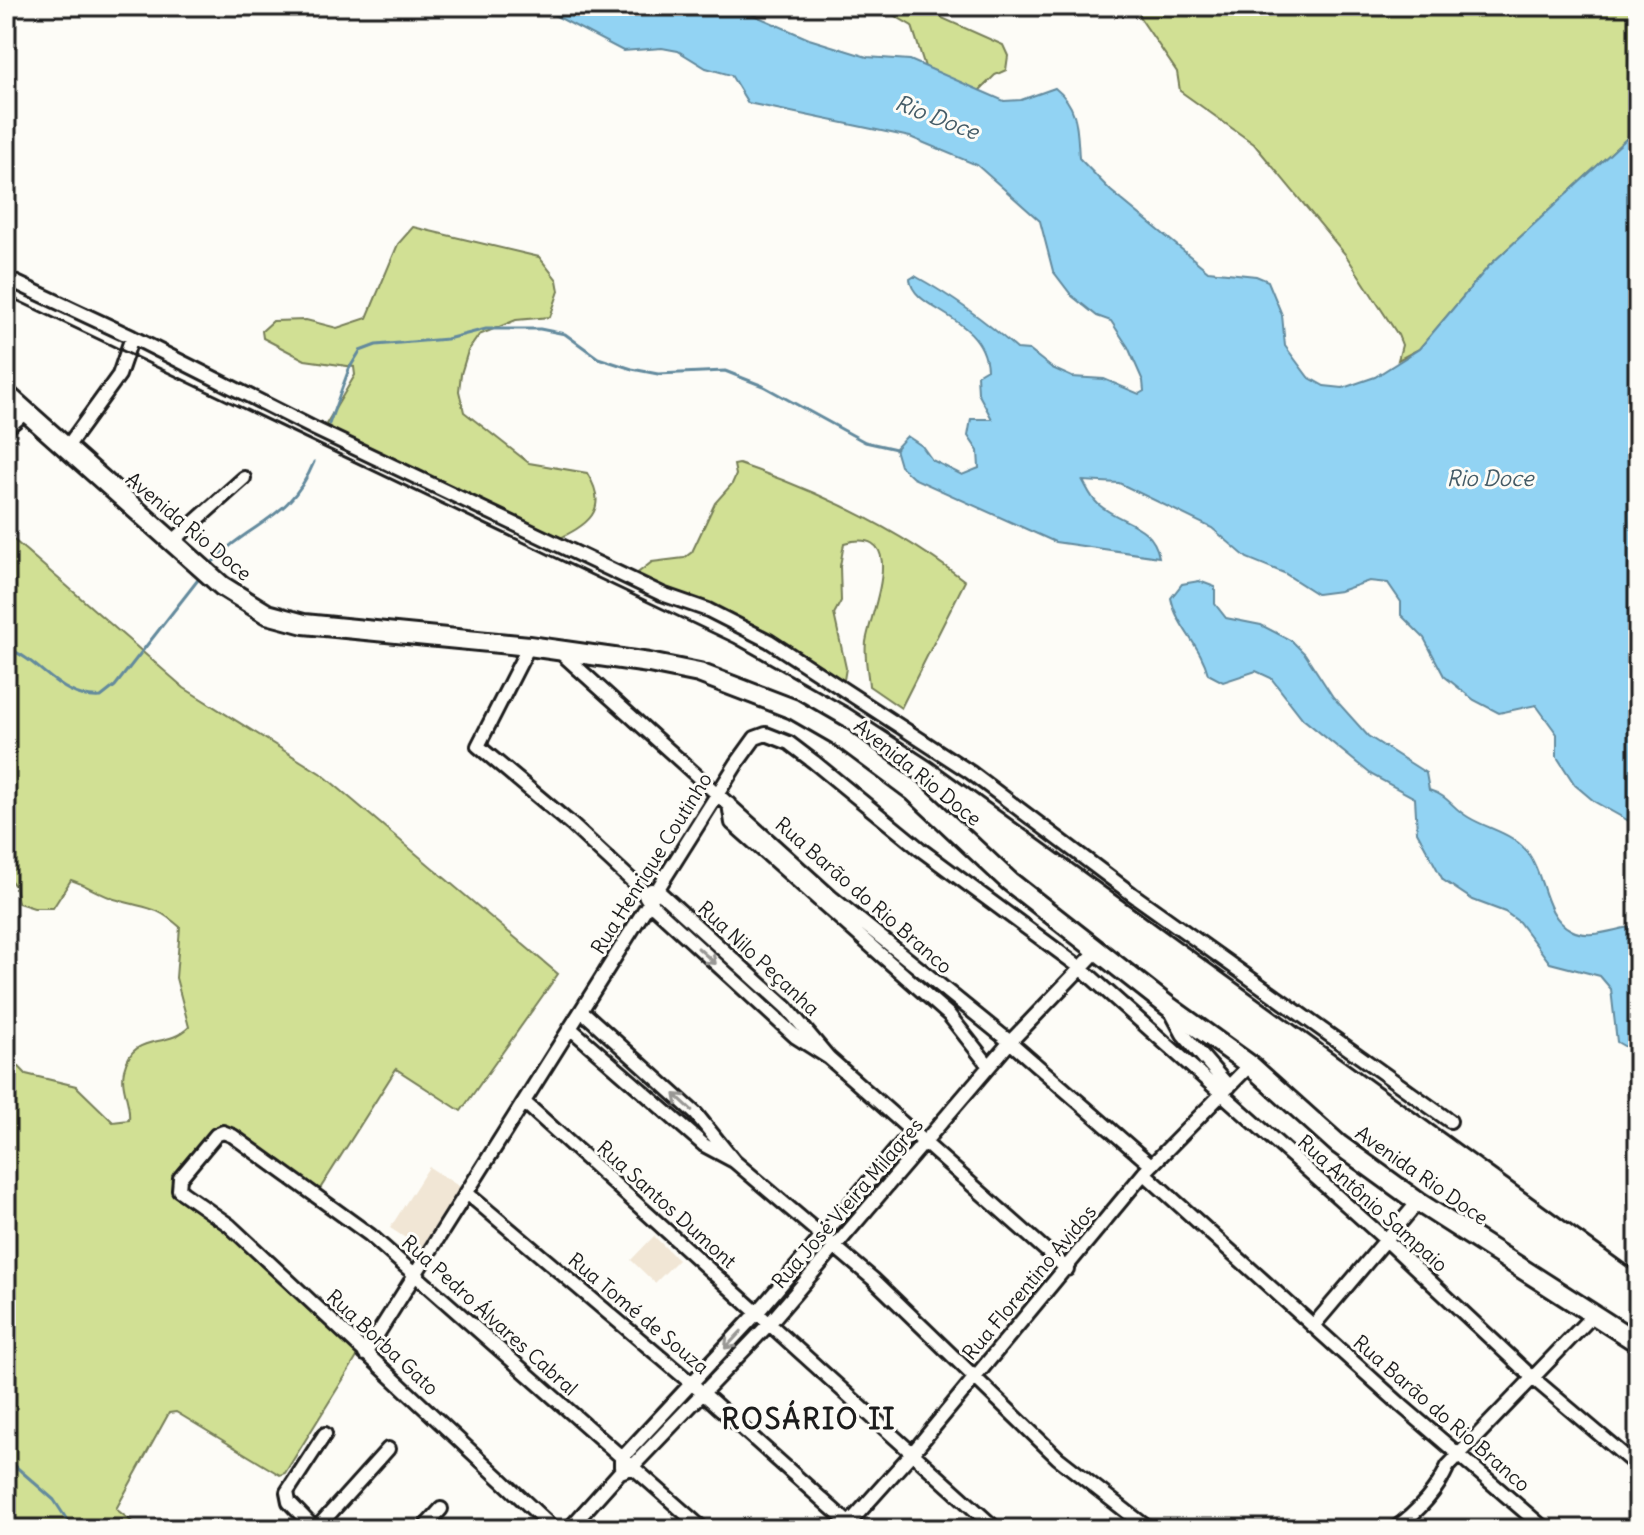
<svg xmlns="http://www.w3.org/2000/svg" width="1644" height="1535" viewBox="0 0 1644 1535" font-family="Delius,sans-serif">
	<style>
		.built { fill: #f1e6d5 }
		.green { fill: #d1e094; stroke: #767e58; stroke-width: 2 }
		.water { fill: #92d3f3; stroke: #638a9d; stroke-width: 2 }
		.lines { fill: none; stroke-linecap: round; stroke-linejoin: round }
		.stream { stroke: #638a9d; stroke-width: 3 }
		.street-casing { stroke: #1c1c1c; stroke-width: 18 }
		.secondary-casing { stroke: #1c1c1c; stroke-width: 24 }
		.street { stroke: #fdfcf7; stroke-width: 12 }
		.secondary { stroke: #fdfcf7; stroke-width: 18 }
		.rail { stroke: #1c1c1c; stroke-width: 3 }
		.oneway { stroke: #989794 }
		.labels { text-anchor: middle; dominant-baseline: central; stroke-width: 6; stroke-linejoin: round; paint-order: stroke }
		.street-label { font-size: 20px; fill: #1c1c1c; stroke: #fdfcf7 }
		.water-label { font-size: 22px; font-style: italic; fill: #455c67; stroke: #fdfcf7 }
		.district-label { font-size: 28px; font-weight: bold; letter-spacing: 2px; fill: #1c1c1c; stroke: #fdfcf7 }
	</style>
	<rect width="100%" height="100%" fill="#fdfcf7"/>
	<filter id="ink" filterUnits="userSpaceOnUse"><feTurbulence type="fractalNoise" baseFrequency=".0125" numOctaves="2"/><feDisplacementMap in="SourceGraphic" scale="16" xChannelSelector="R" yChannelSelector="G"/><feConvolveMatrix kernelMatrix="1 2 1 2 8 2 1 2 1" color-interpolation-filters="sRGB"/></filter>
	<g filter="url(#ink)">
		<path class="built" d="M429 1167 460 1187 421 1248 390 1228Z
			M654 1236 678 1260 655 1283 631 1260Z"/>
		<path class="green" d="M878 6H933L942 18 1003 45 1008 56 1006 70 995 75 979 91 925 67 912 26Z
			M1132 6H1638V128L1489 266 1419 349 1398 360 1402 345 1398 335 1345 254 1254 144 1180 91 1177 72Z
			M413 227 539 257 557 280 559 291 550 317 516 320 479 335 468 351 461 374 459 391 464 412 529 463 587 473C611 511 587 525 554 541L322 431 355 375 354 367 305 360 263 338 262 331 273 321 306 320 337 328 367 318 398 244Z
			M739 464C818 491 899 530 965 581L901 708 869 686C868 672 864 656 866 642 870 613 911 525 844 543L840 566 841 601 834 614 846 668 843 686 763 642 631 578 652 562 684 558 692 552 715 503 732 484 736 475 734 465Z
			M6 533 184 688 323 775 558 974 461 1111 396 1069 316 1195 222 1134 182 1190 362 1349 285 1473 280 1475 176 1412 169 1413 116 1509 141 1529H6V1053L26 1074 76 1086 113 1122 129 1120C131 1102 120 1088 124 1070 133 1031 166 1050 189 1027L176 978 180 927C155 905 147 909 118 900 102 896 87 885 71 880L53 908H34L18 903 15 886 6 875Z"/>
		<path class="water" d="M537 6H733L809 39 867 57 910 60 1004 101 1021 100 1055 88C1079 107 1077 130 1079 158L1111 191 1208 271 1256 276 1268 281 1282 315 1285 346 1308 377 1324 386 1343 388 1375 377 1419 349 1489 266 1638 128V826L1595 802 1575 785 1557 757V734L1536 705 1499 713 1474 700 1444 676 1424 638 1401 615V602L1388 583 1369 581 1340 591 1317 594 1284 573 1247 558 1212 528 1119 483 1083 481C1087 488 1091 498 1098 504 1121 524 1153 523 1159 557L1055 542 913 478 900 466 895 449 907 436 922 446 932 460 962 475 979 468 978 451 968 436 971 419H992L978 393 977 375 987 369C984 315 912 311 910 279L915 276C951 296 987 322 1017 349L1029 350 1052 368 1072 377 1104 379 1139 394 1144 391 1143 381 1128 347 1111 321 1097 316 1072 296 1053 271 1040 221 977 165 910 137 748 103 731 75 706 68 678 51 662 48 623 51Z
			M1199 581 1215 587V604L1226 618 1261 625 1292 641 1305 654 1333 697 1368 736 1426 773 1429 790C1449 796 1451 807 1468 817 1489 830 1516 833 1530 856 1545 878 1544 916 1571 930 1591 941 1617 927 1638 926V1054L1617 1042 1611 989 1600 976 1550 963 1519 922 1505 912 1473 900 1443 880 1417 832 1415 798 1372 775 1303 719 1271 678 1256 671 1223 682 1208 674C1201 645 1177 628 1171 598L1182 584Z"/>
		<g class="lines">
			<path class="stream" d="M329 424 349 369 360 351 376 345 447 339 486 329H540L565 334 598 358 632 369 658 374 725 371 763 386 865 442 896 449
				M208 567C248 521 289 523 314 462
				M6 648C42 660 59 700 101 697L115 686 201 576
				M6 1458 54 1500 73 1529"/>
			<g class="street-casing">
				<path id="street" d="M6 278 132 337
					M6 429 27 411
					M67 447 119 375 132 337 315 429 662 594 708 610 769 641 970 772 1132 894 1450 1121
					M171 543 244 478
					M529 646 478 746 571 824 641 889 650 903 796 1037 829 1058
					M560 652 831 897 1010 1042 1151 1165
					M729 804 732 823 949 1015 989 1066
					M651 890 658 891 787 1008 829 1058 1067 1269
					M1168 1006 1183 1034 1229 1087
					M582 1011 696 1114 734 1161
					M570 1028 704 1145 734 1161 873 1279 1058 1458 1149 1529
					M524 1102 996 1529
					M1144 1173 1402 1406 1545 1529
					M468 1194 704 1394 855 1529
					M1313 1326 1418 1202
					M365 1354 737 763 755 738 766 734 789 743 814 762 920 849 1081 968 1386 1240 1534 1379 1638 1467
					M621 1467V1459L757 1313 911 1132
					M315 1529 289 1502 287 1492 325 1434
					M316 1529 388 1449
					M423 1529 441 1509
					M554 1529 229 1225 179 1190 180 1178 216 1135 223 1132 233 1136 370 1235 703 1529
					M569 1529 620 1472 631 1468 769 1324 1010 1042 1097 951
					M844 1529 914 1451 1144 1173 1250 1065
					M1394 1529C1418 1512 1436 1493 1448 1466L1594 1314"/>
			</g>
			<g class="secondary-casing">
				<path id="secondary" d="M6 394 222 586 267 614 304 624 529 646 649 663 699 673 793 709 838 735 913 791 1009 881 1168 1006 1250 1065 1338 1144 1418 1202 1638 1343"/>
			</g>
			<use href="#street" class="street"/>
			<use href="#secondary" class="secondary"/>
			<path class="rail" d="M6 295 734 643 849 708 932 762 1638 1274"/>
		</g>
		<defs><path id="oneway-shaft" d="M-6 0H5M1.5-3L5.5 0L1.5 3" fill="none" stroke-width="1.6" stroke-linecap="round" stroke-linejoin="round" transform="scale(2)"/></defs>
		<g class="oneway">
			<use href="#oneway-shaft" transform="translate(707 956) rotate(42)"/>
			<use href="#oneway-shaft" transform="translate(683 1102) rotate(-137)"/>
			<use href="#oneway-shaft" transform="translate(733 1340) rotate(133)"/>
		</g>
	</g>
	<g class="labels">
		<g class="street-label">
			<text transform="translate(189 526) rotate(40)">Avenida Rio Doce</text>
			<text transform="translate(918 772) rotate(39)">Avenida Rio Doce</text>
			<text transform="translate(651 863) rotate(-58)">Rua Henrique Coutinho</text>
			<text transform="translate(864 895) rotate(41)">Rua Barão do Rio Branco</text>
			<text transform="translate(759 958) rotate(43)">Rua Nilo Peçanha</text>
			<text transform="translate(1422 1175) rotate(35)">Avenida Rio Doce</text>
			<text transform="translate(847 1203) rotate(-49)">Rua José Vieira Milagres</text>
			<text transform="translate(1373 1203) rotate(42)">Rua Antônio Sampaio</text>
			<text transform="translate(667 1204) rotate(42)">Rua Santos Dumont</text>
			<text transform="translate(1029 1282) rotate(-50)">Rua Florentino Avidos</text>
			<text transform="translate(639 1313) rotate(40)">Rua Tomé de Souza</text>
			<text transform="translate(490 1315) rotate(42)">Rua Pedro Álvares Cabral</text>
			<text transform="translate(383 1342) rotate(43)">Rua Borba Gato</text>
			<text transform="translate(1442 1413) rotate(41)">Rua Barão do Rio Branco</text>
		</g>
		<g class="water-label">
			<text transform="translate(937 117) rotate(21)">Rio Doce</text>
			<text x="1490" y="478">Rio Doce</text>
		</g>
		<g class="district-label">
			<text x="809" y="1419">ROSÁRIO II</text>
		</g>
	</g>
	<rect width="1644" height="1535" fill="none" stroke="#fdfcf7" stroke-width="32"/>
	<rect x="16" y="16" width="1612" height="1503" fill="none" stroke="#1c1c1c" stroke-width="3" filter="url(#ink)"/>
</svg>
